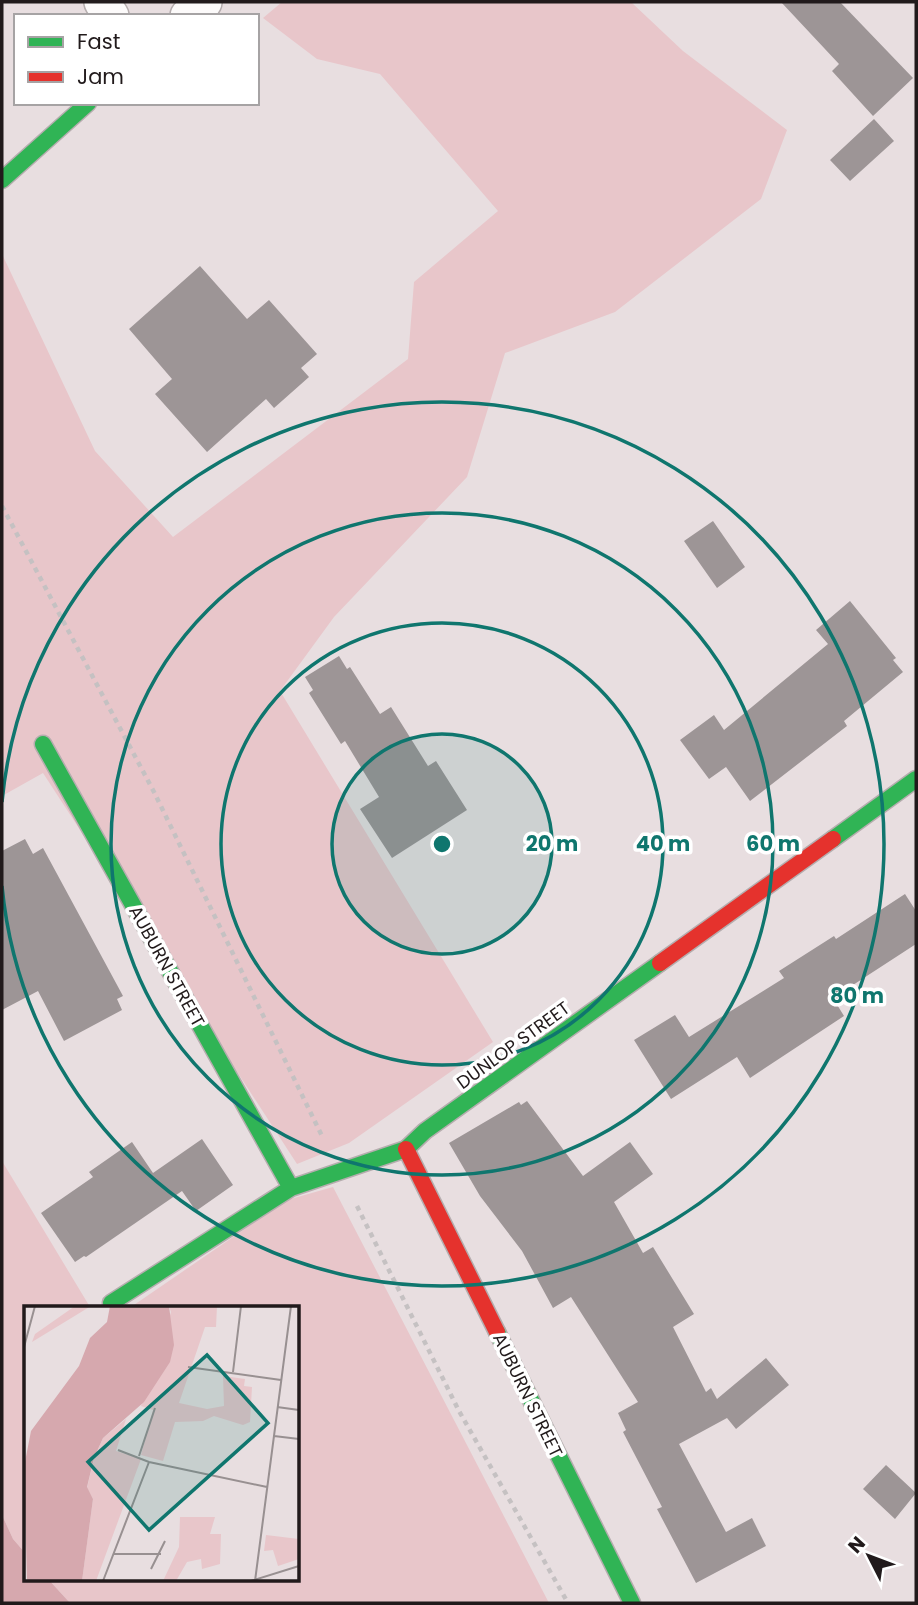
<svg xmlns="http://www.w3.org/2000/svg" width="918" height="1605" viewBox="0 0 918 1605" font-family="Poppins,sans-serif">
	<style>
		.green { fill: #e8c6ca }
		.water { fill: #d6a8ae }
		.building { fill: #9d9596 }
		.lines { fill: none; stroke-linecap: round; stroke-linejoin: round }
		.street-casing { stroke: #b5adae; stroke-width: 38 }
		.fast-casing { stroke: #b5adae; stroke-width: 19 }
		.jam-casing { stroke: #b5adae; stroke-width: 19 }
		.path { stroke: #c5c1c2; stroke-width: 4.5; stroke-dasharray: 5 5; stroke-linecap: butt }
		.street { stroke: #fcfafa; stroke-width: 35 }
		.fast { stroke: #30b455; stroke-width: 16 }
		.jam { stroke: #e5322d; stroke-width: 16 }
		.ring { fill: none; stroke: #0f766e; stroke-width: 3.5 }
		.labels { text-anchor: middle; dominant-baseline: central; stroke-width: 7; stroke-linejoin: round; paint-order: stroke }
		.street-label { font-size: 18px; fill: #211a1b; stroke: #fff }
		.inset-road { fill: none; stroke: #989091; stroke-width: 2 }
		.view { fill: #0f766e; fill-opacity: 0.15; stroke: #0f766e; stroke-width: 3.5 }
		.inset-edge { fill: none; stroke: #211a1b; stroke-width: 3.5 }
		.centre { fill: #0f766e; stroke: #fff; stroke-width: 3.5 }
		.ring-label { font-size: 21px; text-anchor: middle; font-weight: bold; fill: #0f766e; stroke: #fff; stroke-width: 7; stroke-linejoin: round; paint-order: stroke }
	</style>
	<rect width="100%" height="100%" fill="#e8dee0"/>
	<path class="green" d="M282 2H631L683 51 787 130 761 199 615 312 505 353 467 477 334 617 280 691 493 1042 349 1143 297 1164 43 773 2 796V254L95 451 173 537 408 359 414 282 498 211 380 74 317 59 263 18Z
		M2 1161 90 1307 26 1308V1554L13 1539 2 1515Z
		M333 1187 549 1603H70L48 1579H298V1308L131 1307 287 1200Z"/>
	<path class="water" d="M2 1515 13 1539 26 1554V1579H48L70 1603H2Z"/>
	<path class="building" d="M781 2H840L913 78 873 116 832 71 839 64Z
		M874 119 894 141 850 181 830 160Z
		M200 266 247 319 269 300 317 354 301 368 309 377 274 408 266 399 207 452 155 394 172 379 129 329Z
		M713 521 745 567 717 588 684 541Z
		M850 601 896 658 893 660 903 672 844 721 847 726 750 801 726 767 709 779 680 740 714 715 724 730 828 644 816 630Z
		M339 656 347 669 350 667 380 714 391 707 428 766 436 761 467 810 392 858 360 809 379 797 345 741 341 744 309 693 313 690 305 677Z
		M25 839 33 854 43 848 123 996 117 999 122 1010 64 1041 38 991 2 1010V851Z
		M905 894 916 911V944L833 998 844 1016 750 1078 737 1057 671 1099 634 1040 675 1015 689 1037 784 978 779 971 834 936 836 939Z
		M527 1101 583 1176 630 1142 653 1174 614 1202 643 1253 653 1247 694 1314 673 1327 706 1392 711 1388 717 1399 766 1358 789 1385 736 1429 727 1418 679 1444 726 1532 752 1518 766 1546 696 1583 657 1509 662 1507 623 1432 626 1430 618 1413 638 1402 571 1297 553 1308 522 1251 480 1196 449 1143 519 1102 521 1105Z
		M202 1139 233 1185 196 1211 182 1191 86 1257 84 1256 75 1262 41 1213 93 1177 89 1172 132 1142 153 1173Z
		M886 1465 916 1493 895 1519 863 1489Z"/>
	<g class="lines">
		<g class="street-casing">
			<path id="street" d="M102 2 111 16
				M188 16 204 2"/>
		</g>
		<g class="fast-casing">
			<path id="fast" d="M2 180 88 103
				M43 744 291 1188
				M833 839 916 779
				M111 1303 291 1188 406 1149 425 1131 660 963
				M497 1332 632 1603"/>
		</g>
		<g class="jam-casing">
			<path id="jam" d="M660 963 833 839
				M406 1149 497 1332"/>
		</g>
		<path class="path" d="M2 506 154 792 323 1138
			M357 1206 459 1411 568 1603"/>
		<use href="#street" class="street"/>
		<use href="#fast" class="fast"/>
		<use href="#jam" class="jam"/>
	</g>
	<circle cx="442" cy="844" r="110" fill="#0f766e" fill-opacity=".12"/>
	<g class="ring">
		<circle cx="442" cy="844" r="110"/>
		<circle cx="442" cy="844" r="221"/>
		<circle cx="442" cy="844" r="331"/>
		<path d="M2 802A442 442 0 1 1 2 886"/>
	</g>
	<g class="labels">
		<g class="street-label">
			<text transform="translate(167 966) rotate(61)">AUBURN STREET</text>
			<text transform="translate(513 1045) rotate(-36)">DUNLOP STREET</text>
			<text transform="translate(528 1395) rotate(64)">AUBURN STREET</text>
		</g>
	</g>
	<g transform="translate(24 1306)">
		<rect width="275" height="275" fill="#e8dee0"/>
		<path d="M51 0H67L8 36 11 28ZM145 0H193L192 21H181L155 97 183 103 200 100 199 70 221 73 220 80 228 81 226 116 219 119 190 110 179 115 151 116 139 155 117 149 129 104 117 100 147 6ZM102 113 92 145 117 153 72 275H58L69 193 63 182 70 153 79 132ZM156 211H191L186 228H197L196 258 178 263 177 253 163 256 152 275H139L155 241ZM242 229 275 233V253L254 260 249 244 240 245Z" fill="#e8c6ca"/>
		<path d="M86 0H145L150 39 146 56 120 96 79 132 70 152 63 181 69 193 58 275H3L0 161 7 125 55 60 66 32 83 16Z" fill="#d6a8ae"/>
		<path class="inset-road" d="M0 41 11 0M164 61 257 74M209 66 217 0M253 101 275 104M250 130 275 133M94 144 125 156 243 181M115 150 131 102M89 248H137M127 263 141 235M79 275 125 156M227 275 275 260M231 275 267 0"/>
		<path class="view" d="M183 49 244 117 125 224 64 156Z"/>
		<rect width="275" height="275" class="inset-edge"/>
	</g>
	<circle cx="442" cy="844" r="10" class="centre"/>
	<g class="ring-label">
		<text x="552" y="851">20 m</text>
		<text x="663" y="851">40 m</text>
		<text x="773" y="851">60 m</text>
		<text x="857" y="1003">80 m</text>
	</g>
	<rect width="918" height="1605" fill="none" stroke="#211a1b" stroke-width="7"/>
	<rect x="14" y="14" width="245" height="91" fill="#ffffff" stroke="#a6a3a4" stroke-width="2"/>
	<rect x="28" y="37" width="35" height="10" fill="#30b455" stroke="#a6a3a4" stroke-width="2"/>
	<text x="77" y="49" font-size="21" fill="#211a1b">Fast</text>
	<rect x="28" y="72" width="35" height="10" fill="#e5322d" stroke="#a6a3a4" stroke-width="2"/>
	<text x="77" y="84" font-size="21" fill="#211a1b">Jam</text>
	<g transform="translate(869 1556) rotate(312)" stroke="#ffffff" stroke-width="5" paint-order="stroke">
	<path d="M0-5L12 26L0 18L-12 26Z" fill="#211a1b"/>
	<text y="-10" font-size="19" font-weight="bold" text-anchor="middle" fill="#211a1b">N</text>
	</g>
</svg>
